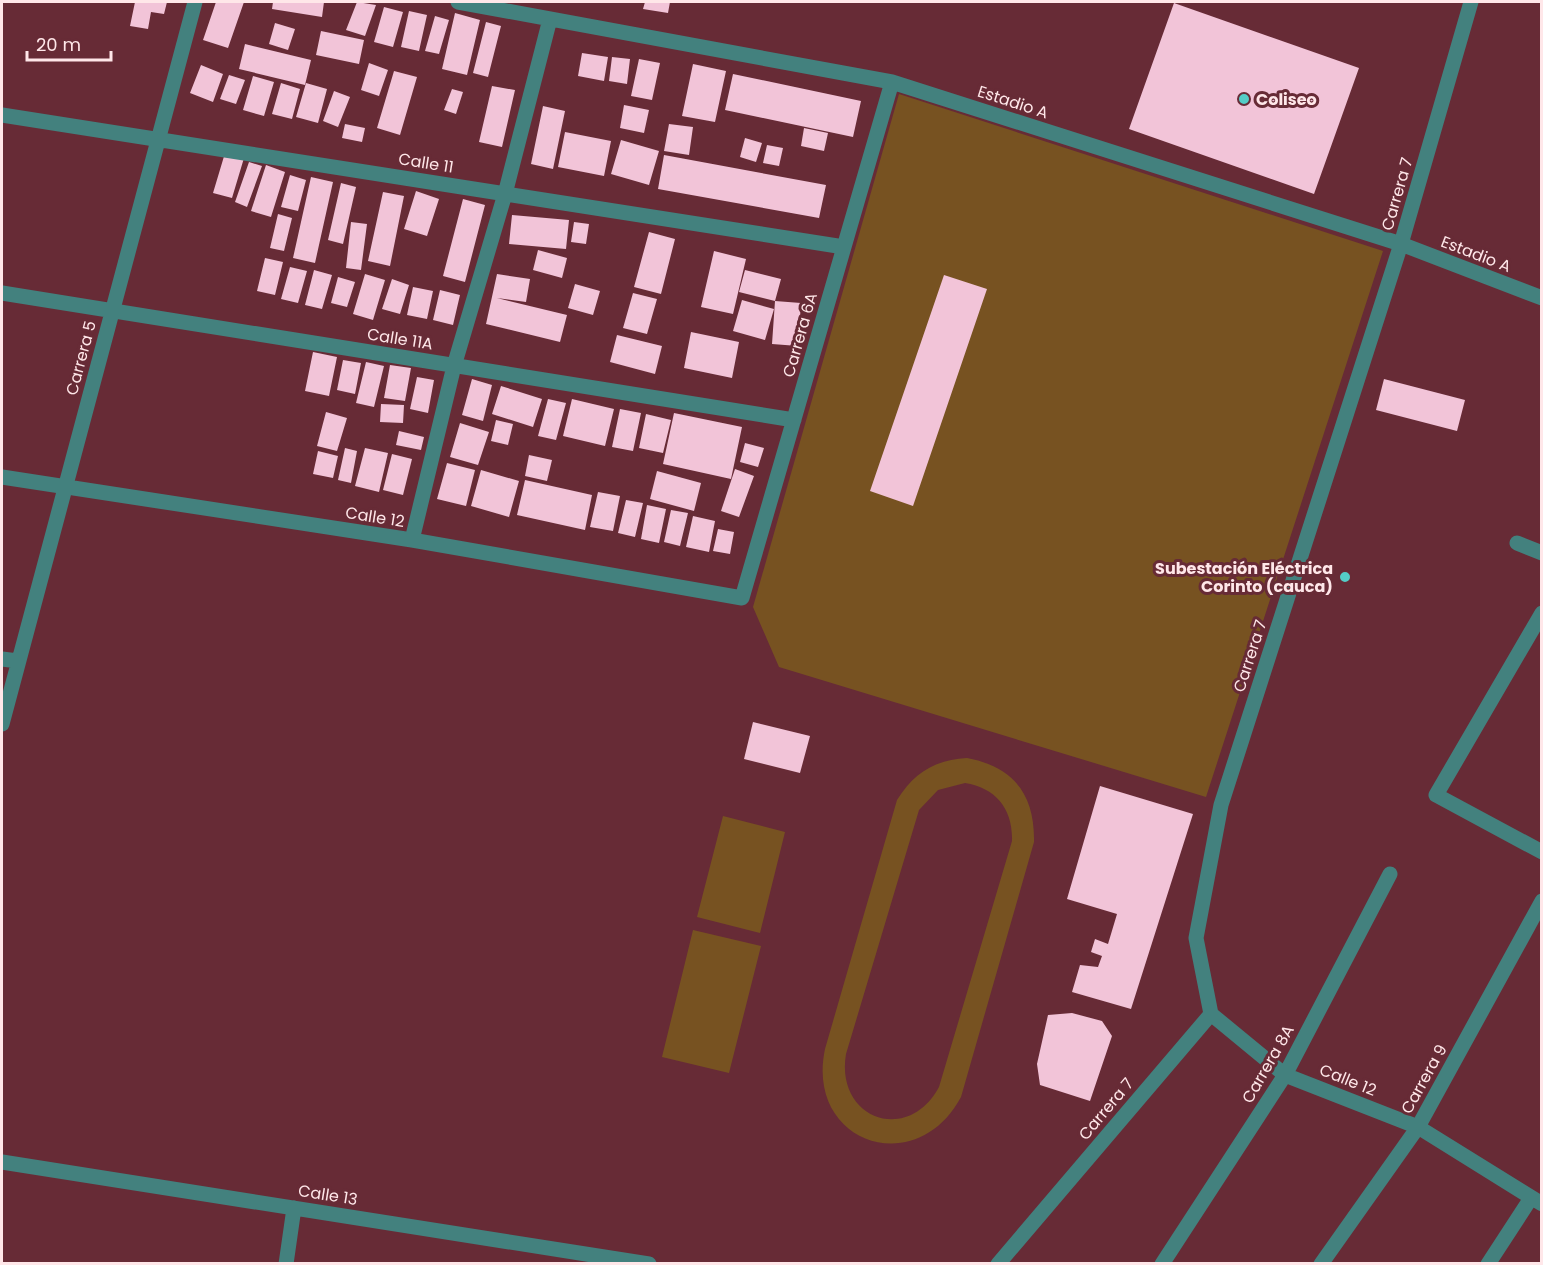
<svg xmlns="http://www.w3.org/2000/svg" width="1543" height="1265" viewBox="0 0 1543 1265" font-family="Poppins,sans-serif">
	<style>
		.green { fill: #775221; fill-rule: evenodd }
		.building { fill: #f2c4d8 }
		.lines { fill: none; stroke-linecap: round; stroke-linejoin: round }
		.street { stroke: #43817e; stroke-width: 15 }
		.poi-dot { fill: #54cdc7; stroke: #672b36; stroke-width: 2 }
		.labels { text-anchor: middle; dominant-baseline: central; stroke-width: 6; stroke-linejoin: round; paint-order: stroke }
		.poi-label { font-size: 16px; font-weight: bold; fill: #ffe7e9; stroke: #672b36; text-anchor: start }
		.street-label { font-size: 16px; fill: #ffe7e9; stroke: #672b36 }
	</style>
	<rect width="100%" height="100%" fill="#672b36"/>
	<path class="green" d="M899 94 1383 251 1206 797 779 667 753 607Z
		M967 758C1014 767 1035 795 1034 842L961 1097C916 1181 805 1143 825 1049L897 800C914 773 934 760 967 758ZM965 783C996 788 1013 809 1012 841L939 1087C908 1145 835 1119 846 1054L919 810 938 790Z
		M723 816 785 832 760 933 697 917Z
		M693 930 761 946 729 1073 662 1057Z"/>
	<path class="building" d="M135 2H167L164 14 151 12 148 29 130 26Z
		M216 2H244L228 48 203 40Z
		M273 2H324L322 17 272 9Z
		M357 2 376 5 365 36 346 30Z
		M645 2H670L668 13 643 9Z
		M1174 3 1359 68 1314 194 1129 129Z
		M384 7 403 12 393 47 374 42Z
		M409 11 427 15 419 51 401 47Z
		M455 13 480 20 467 75 442 69Z
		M435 16 449 20 439 54 425 51Z
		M486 22 501 26 488 77 473 73Z
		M275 23 295 29 288 50 269 44Z
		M321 31 364 40 359 64 316 55Z
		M245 44 311 60 305 85 239 69Z
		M582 53 608 57 604 81 578 76Z
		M612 57 630 59 627 84 609 81Z
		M639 59 660 63 652 100 631 96Z
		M369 63 388 70 379 96 361 90Z
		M693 64 726 71 715 122 682 116Z
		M201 65 223 74 213 102 190 93Z
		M394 71 417 77 400 135 377 128Z
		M733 74 861 101 853 137 725 110Z
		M229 75 245 80 236 104 220 99Z
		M253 76 274 82 264 116 243 110Z
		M281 83 300 89 292 119 272 114Z
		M306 83 327 89 318 123 296 117Z
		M492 86 515 90 502 147 479 142Z
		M452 89 463 92 456 114 444 110Z
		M334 91 350 97 338 127 323 121Z
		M624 105 649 110 644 133 620 128Z
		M543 106 565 111 553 169 531 164Z
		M345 124 365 128 362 142 342 138Z
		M669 124 693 127 689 155 664 151Z
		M804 128 828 133 824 151 801 146Z
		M565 132 611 141 604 176 558 167Z
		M745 138 762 143 756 162 740 157Z
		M621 140 659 151 649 185 611 174Z
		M767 145 783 148 779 166 763 163Z
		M225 153 244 158 232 198 213 193Z
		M664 155 826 185 819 218 658 189Z
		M249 162 262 166 247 207 235 202Z
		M266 165 285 172 271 217 251 211Z
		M290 175 306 180 298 211 281 207Z
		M311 177 333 182 315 263 293 258Z
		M341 183 356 187 343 244 328 240Z
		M416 191 439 199 427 236 404 229Z
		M383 192 404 196 390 266 368 261Z
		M463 199 485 205 465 282 443 276Z
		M278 214 292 218 284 251 270 248Z
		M512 215 569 220 566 249 509 244Z
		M351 222 367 224 361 270 346 268Z
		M574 222 589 224 586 244 571 242Z
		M649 232 675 239 661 294 634 287Z
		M538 250 567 258 562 278 533 270Z
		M714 251 746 259 733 314 701 307Z
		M265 258 283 262 275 295 257 291Z
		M290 267 307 271 298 303 281 299Z
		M314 270 332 275 322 309 305 305Z
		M745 270 781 279 775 301 739 292Z
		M365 274 385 280 373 320 353 314Z
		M497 274 530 279 526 302 497 298 567 315 560 342 486 324Z
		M944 275 987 289 913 506 870 491Z
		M338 277 355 282 347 307 331 303Z
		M392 279 409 285 400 314 382 309Z
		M575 284 600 291 593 315 568 308Z
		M413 287 433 291 427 319 407 315Z
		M440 290 460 295 453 325 433 320Z
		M633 293 657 299 647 334 623 328Z
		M742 300 774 309 765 340 733 331Z
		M775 301 801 303 798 346 772 344Z
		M691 332 739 342 732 378 684 368Z
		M617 335 662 346 655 374 610 362Z
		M313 352 337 357 329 396 305 391Z
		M343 360 361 363 355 394 337 390Z
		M366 362 384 366 374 407 356 403Z
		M390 365 411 368 405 401 384 398Z
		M417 377 434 380 428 413 410 409Z
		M472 379 492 385 483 421 462 415Z
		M1384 379 1465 400 1457 431 1376 410Z
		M501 386 542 399 533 427 492 414Z
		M548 399 566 403 556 440 538 436Z
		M572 399 614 409 605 446 563 436Z
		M381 404 404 405 403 423 380 422Z
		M620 409 641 413 633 451 612 447Z
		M326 412 347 418 337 451 317 446Z
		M674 413 742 427 731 479 663 464Z
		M646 414 671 420 663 453 639 448Z
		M496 420 513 424 508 445 491 441Z
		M460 423 489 432 478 465 450 457Z
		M399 431 424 437 421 450 396 445Z
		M745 443 764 448 758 467 740 462Z
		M345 448 357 451 351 483 338 480Z
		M365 448 388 453 379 492 355 486Z
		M318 451 338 456 333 478 313 474Z
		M392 454 412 459 403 495 383 490Z
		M529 455 552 460 547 481 525 476Z
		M447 463 475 470 466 506 437 499Z
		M735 469 754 476 739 517 721 511Z
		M481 470 519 481 509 517 471 506Z
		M657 471 701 483 694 511 650 499Z
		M525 480 592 495 585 530 517 515Z
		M598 492 620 496 613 531 590 527Z
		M626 500 643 503 635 537 618 533Z
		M647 505 666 509 659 543 641 539Z
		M671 510 688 513 680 546 664 542Z
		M693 516 715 521 709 552 686 547Z
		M718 529 734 532 730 554 713 551Z
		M753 722 810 736 800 773 744 759Z
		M1100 786 1193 814 1131 1009 1072 992 1080 965 1098 967 1102 956 1091 952 1095 939 1108 944 1117 914 1067 899Z
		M1072 1013 1102 1021 1112 1036 1090 1101 1040 1085 1037 1064 1048 1015Z"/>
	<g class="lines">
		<path class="street" d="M458 2 892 82 1401 244 1542 298
			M2 115 844 247
			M2 293 794 420
			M2 477 412 540 742 598 892 82
			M412 540 454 366 505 194 550 19
			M1517 543 1542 553
			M1542 613 1436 795 1542 852
			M2 659 18 661
			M2 724 195 2
			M1211 1014 1285 1075 1418 1127 1542 1204
			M2 1162 649 1264
			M286 1264 294 1208
			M998 1264 1211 1014 1196 938 1221 805 1401 244 1471 2
			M1162 1264 1285 1075 1390 874
			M1321 1264 1418 1127 1542 901
			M1488 1264 1531 1198"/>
	</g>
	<g class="poi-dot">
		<circle cx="1244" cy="99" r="6"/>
		<circle cx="1345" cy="577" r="6"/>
	</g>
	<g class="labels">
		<g class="poi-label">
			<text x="1256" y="99">Coliseo</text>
			<text x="1333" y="568" text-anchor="end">Subestación Eléctrica<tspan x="1333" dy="18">Corinto (cauca)</tspan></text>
		</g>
		<g class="street-label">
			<text transform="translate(1013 102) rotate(18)">Estadio A</text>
			<text transform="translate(426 163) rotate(9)">Calle 11</text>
			<text transform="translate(1397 194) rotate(-74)">Carrera 7</text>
			<text transform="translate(1476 254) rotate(21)">Estadio A</text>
			<text transform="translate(800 335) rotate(-74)">Carrera 6A</text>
			<text transform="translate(400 339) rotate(9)">Calle 11A</text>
			<text transform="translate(81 358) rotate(-75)">Carrera 5</text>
			<text transform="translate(375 517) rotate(9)">Calle 12</text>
			<text transform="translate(1250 656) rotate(-72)">Carrera 7</text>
			<text transform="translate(1268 1064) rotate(-60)">Carrera 8A</text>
			<text transform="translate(1424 1079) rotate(-61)">Carrera 9</text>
			<text transform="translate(1348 1080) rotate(22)">Calle 12</text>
			<text transform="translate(1106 1109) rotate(-50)">Carrera 7</text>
			<text transform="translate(328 1195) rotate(9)">Calle 13</text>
		</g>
	</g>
	<rect width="1543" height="1265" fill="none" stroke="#ffe7e9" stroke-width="6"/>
	<path d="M27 51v9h84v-9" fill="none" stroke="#ffe7e9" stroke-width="3"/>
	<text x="36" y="51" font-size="18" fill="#ffe7e9" stroke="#672b36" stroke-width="4.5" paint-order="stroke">20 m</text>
</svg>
